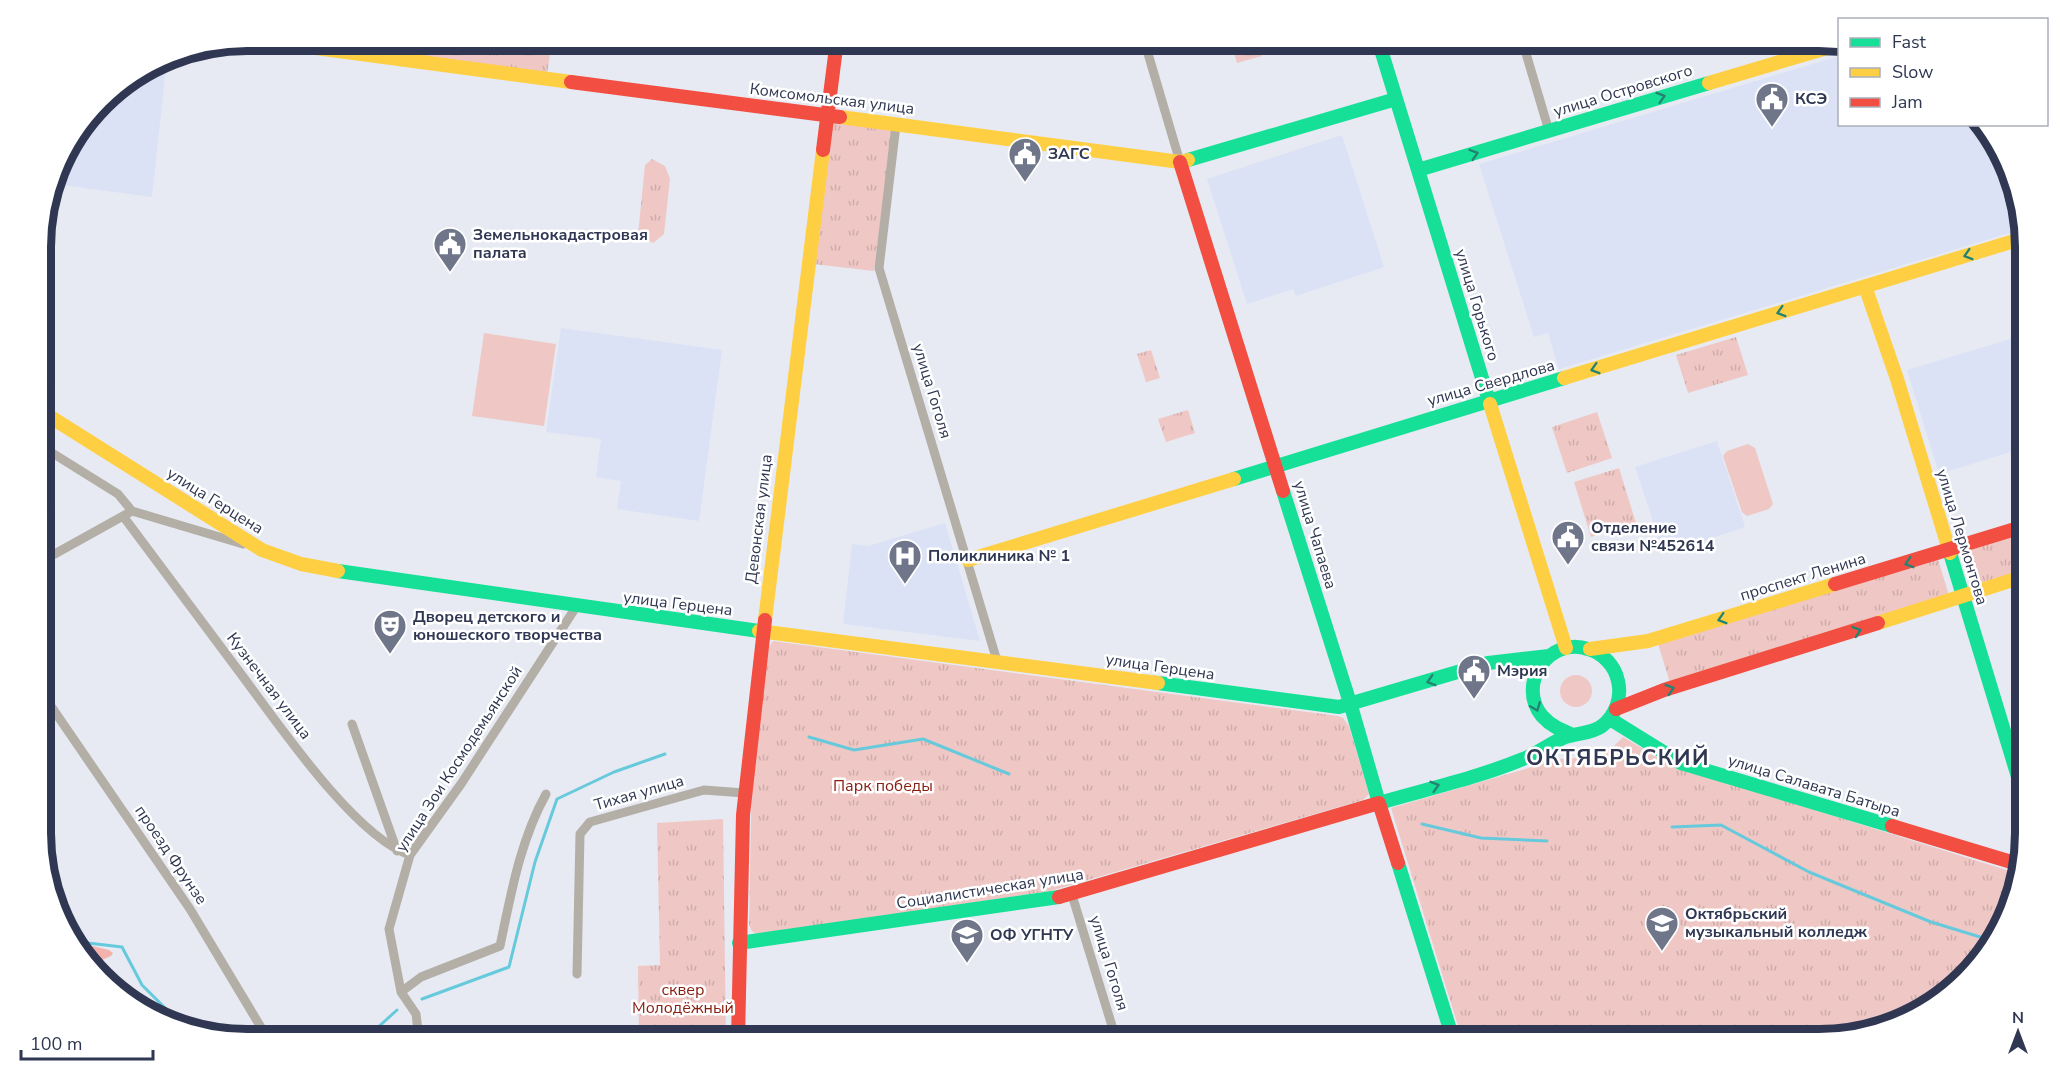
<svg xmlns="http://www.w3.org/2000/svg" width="2066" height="1080" viewBox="0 0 2066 1080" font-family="'Nunito Sans',sans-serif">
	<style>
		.built { fill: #dbe2f6 }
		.green { fill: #efc8c5 }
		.forest { fill: url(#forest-firs) }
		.park { fill: url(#park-tufts) }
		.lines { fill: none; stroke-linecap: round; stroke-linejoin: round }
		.stream { stroke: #66cadc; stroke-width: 3 }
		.street { stroke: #b3afa6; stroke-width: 9 }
		.fast { stroke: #16e098; stroke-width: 14 }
		.slow { stroke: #ffcf43; stroke-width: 14 }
		.jam { stroke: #f24e42; stroke-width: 14 }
		.oneway { stroke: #248372 }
		.labels { text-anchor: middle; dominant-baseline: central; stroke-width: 5; stroke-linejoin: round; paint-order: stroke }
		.street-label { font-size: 16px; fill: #2f3752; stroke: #fff }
		.poi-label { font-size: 16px; font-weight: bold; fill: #2f3752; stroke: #fff; text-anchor: start }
		.park-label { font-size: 16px; fill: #882012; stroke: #fff }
		.district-label { font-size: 22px; font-weight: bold; letter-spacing: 1.5px; fill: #2f3752; stroke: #fff }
		.rim { fill: none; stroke: #2f3752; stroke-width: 8 }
	</style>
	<defs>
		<pattern id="forest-firs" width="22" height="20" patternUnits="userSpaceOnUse" patternTransform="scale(1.5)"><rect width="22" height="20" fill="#f3b3ac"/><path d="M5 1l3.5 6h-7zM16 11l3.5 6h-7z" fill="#c5928f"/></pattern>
		<pattern id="park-tufts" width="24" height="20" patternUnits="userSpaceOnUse" patternTransform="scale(1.5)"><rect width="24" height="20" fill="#efc8c5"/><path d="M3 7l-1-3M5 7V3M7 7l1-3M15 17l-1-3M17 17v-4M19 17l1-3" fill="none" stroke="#cdacab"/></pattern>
	</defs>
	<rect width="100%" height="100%" fill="#e7eaf2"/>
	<path class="built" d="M1839 56 1840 124 1981 125 2016 231 1559 369 1548 333 1534 337 1479 164Z
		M167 57 152 197 54 184 62 155 110 92Z
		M1342 135 1384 267 1296 296 1293 289 1247 304 1207 179Z
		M561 328 722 350 699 521 617 509 621 481 596 477 601 439 546 432Z
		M2024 335V448L1939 474 1907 370Z
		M1717 441 1745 527 1664 554 1635 467Z
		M945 523 980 641 843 624 852 544 868 546Z"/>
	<path class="green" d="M484 333 556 344 544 426 472 416Z
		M1748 444 1755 448 1773 504 1769 509 1747 516 1742 512 1723 456 1727 451Z
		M1560 691a16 16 0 1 1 32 0a16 16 0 1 1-32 0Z"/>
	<path class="forest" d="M76 942 109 950 113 953 111 956 91 965 83 959Z"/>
	<path class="park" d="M320 40 552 41 547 74 320 44Z
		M1258 42 1262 56 1237 63 1233 49Z
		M831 122 892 130 874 271 813 264Z
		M652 159 665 166 670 179 664 234 653 243 638 235 645 165Z
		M1736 337 1748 375 1688 393 1676 355Z
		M1151 350 1160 378 1146 382 1137 354Z
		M1188 410 1195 433 1166 442 1158 419Z
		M1597 412 1612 458 1567 473 1552 427Z
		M1619 468 1636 523 1591 537 1574 482Z
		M2025 531V577L1973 593 1960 551Z
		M1938 559 1951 602 1671 686 1658 644Z
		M773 641 1338 716 1343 718 1349 726 1369 794 1363 800 1050 891 758 935 752 931 749 925 752 768 769 647Z
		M1623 737 1671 765 2016 873 2004 925 1934 1005 1833 1039H1462L1391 808 1559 759 1592 757 1613 747Z
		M723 819 726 1039H639L638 966 660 965 657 823Z"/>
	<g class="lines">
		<path class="stream" d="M809 737 854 750 923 739 1009 774
			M1422 824 1481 838 1547 841
			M1672 827 1721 825 1809 872 1931 922 1990 940
			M78 947 88 943 122 947 142 985 181 1024
			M422 999 509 967 535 862 557 799 614 772 665 754
			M365 1039 397 1010"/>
		<path class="street" d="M1144 40 1180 162
			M1522 40 1549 131
			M896 125 879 268 997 661
			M41 446 118 494 132 511
			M123 516C161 567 200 619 238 670 275 719 354 837 410 855
			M42 561 132 511 243 544
			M42 693 190 909 268 1039
			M352 724 397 851
			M1072 895 1116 1039
			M577 974 580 834 590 822 704 790 744 793
			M401 992 421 977 500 946C511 894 520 841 546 794
			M419 1039 416 1014 401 992 389 929 410 855 461 784 576 607"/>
		<path class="fast" d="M1378 40 1490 404
			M1188 160 1396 99
			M1418 170 1709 83
			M1234 479 1564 378
			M1283 491 1351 706
			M1950 553 2025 800
			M338 571 759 631
			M1158 683 1339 707 1488 663 1549 656
			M1351 706 1379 803C1427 789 1477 778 1523 759 1537 754 1549 744 1563 738 1576 733 1591 734 1602 726 1616 715 1622 697 1618 681 1615 666 1603 653 1588 649 1549 636 1516 684 1542 716 1551 726 1561 730 1573 735
			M1610 719 1681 763 1892 826
			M1398 863 1453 1039
			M739 943 1059 897"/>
		<path class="slow" d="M256 40 571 82
			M1709 83 1837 45
			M840 117 1180 162 1188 160
			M1865 286 1897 379 1950 553
			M1564 378 2024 238
			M1490 404 1566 648
			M41 411 262 550 301 564 338 571
			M968 560 1234 479
			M765 620 823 150
			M1878 623 2025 576
			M759 631 1158 683
			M1590 649 1648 641 1835 584"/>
		<path class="jam" d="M571 82 840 117
			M823 150 837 40
			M1180 162 1283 491
			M1835 584 2025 526
			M1616 709 1664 690 1878 623
			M1892 826 2018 864
			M1059 897 1379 803 1398 863
			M738 1039 743 815 765 620"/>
	</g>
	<defs><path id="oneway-chevron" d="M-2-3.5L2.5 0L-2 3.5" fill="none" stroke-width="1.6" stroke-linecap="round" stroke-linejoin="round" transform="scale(1.5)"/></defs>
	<g class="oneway">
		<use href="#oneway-chevron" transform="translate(1661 97) rotate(-17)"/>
		<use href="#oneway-chevron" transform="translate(1474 154) rotate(-17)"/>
		<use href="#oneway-chevron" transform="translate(1968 255) rotate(163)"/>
		<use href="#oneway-chevron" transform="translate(1781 312) rotate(163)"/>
		<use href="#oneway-chevron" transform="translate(1595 369) rotate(163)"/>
		<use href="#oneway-chevron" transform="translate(1909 563) rotate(163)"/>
		<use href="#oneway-chevron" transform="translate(1722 619) rotate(163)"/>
		<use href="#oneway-chevron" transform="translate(1857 631) rotate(-19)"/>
		<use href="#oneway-chevron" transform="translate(1431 681) rotate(163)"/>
		<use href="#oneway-chevron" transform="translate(1670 689) rotate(-18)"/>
		<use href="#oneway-chevron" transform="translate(1536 707) rotate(68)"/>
		<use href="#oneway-chevron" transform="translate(1435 786) rotate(-17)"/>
	</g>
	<defs>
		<g id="civic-pin" transform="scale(1.725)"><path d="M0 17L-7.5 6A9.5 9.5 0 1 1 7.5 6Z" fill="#6f768a" stroke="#fff"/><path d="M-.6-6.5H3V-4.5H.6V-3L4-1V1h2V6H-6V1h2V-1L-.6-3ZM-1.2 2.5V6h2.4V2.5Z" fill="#fff"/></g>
		<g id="hospital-pin" transform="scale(1.725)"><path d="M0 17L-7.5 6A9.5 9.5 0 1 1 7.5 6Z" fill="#6f768a" stroke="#fff"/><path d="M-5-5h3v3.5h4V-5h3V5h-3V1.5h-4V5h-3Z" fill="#fff"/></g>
		<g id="theatre-pin" transform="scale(1.725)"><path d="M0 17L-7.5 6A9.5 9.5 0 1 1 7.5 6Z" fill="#6f768a" stroke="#fff"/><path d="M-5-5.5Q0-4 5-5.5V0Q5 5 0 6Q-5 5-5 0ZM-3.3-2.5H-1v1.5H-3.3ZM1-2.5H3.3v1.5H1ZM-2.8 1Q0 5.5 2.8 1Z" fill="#fff"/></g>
		<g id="university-pin" transform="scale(1.725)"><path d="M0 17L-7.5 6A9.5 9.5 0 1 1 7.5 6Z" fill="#6f768a" stroke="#fff"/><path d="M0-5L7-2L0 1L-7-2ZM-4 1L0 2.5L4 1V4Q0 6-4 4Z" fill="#fff"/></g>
	</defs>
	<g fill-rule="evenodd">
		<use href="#civic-pin" x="1772" y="99"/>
		<use href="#civic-pin" x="1025" y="154"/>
		<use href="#civic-pin" x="450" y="244"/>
		<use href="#civic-pin" x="1568" y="537"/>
		<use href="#hospital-pin" x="905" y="556"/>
		<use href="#theatre-pin" x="390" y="626"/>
		<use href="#civic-pin" x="1474" y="671"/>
		<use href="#university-pin" x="1662" y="923"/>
		<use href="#university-pin" x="967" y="935"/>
	</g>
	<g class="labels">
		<g class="street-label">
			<text transform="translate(1623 91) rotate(-17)">улица Островского</text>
			<text transform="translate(832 99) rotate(7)">Комсомольская улица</text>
			<text transform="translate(1477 305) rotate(73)">улица Горького</text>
			<text transform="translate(1491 383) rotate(-16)">улица Свердлова</text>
			<text transform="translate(932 391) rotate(73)">улица Гоголя</text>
			<text transform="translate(215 501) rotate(32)">улица Герцена</text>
			<text transform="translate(759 519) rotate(-83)">Девонская улица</text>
			<text transform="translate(1315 535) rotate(73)">улица Чапаева</text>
			<text transform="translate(1962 537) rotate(73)">улица Лермонтова</text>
			<text transform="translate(1803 577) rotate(-17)">проспект Ленина</text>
			<text transform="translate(678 604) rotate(7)">улица Герцена</text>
			<text transform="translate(1160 667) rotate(8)">улица Герцена</text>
			<text transform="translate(269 686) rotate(53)">Кузнечная улица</text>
			<text transform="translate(459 759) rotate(-57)">улица Зои Космодемьянской</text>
			<text transform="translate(1814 786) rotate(17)">улица Салавата Батыра</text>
			<text transform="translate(639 793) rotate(-16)">Тихая улица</text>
			<text transform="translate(171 855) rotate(56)">проезд Фрунзе</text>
			<text transform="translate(990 889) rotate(-9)">Социалистическая улица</text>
			<text transform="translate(1109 963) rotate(73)">улица Гоголя</text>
		</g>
		<g class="poi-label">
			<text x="1795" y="99">КСЭ</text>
			<text x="1048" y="154">ЗАГС</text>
			<text x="473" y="235">Земельнокадастровая<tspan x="473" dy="18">палата</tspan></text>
			<text x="1591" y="528">Отделение<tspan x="1591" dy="18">связи №452614</tspan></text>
			<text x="928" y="556">Поликлиника № 1</text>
			<text x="413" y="617">Дворец детского и<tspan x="413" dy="18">юношеского творчества</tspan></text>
			<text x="1497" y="671">Мэрия</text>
			<text x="1685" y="914">Октябрьский<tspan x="1685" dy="18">музыкальный колледж</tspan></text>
			<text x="990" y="935">ОФ УГНТУ</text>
		</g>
		<g class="park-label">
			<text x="883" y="786">Парк победы</text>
			<text x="683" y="990">сквер<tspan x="683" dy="18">Молодёжный</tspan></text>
		</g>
		<g class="district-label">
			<text x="1618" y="758">ОКТЯБРЬСКИЙ</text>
		</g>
	</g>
	<path d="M0 0H2066V1080H0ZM247 51H1819A196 196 0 0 1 2015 247V833A196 196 0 0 1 1819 1029H247A196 196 0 0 1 51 833V247A196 196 0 0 1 247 51Z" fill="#fff" fill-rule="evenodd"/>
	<path class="rim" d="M247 51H1819A196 196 0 0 1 2015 247V833A196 196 0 0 1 1819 1029H247A196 196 0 0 1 51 833V247A196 196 0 0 1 247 51Z"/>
	<rect x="1838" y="18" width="210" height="108" fill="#ffffff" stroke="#acafba" stroke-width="1.5"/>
	<rect x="1850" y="38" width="30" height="9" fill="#16e098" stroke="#acafba" stroke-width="1.5"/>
	<text x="1892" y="48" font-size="18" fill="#2f3752">Fast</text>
	<rect x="1850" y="68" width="30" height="9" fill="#ffcf43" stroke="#acafba" stroke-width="1.5"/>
	<text x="1892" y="78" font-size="18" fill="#2f3752">Slow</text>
	<rect x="1850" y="98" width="30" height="9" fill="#f24e42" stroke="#acafba" stroke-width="1.5"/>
	<text x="1892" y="108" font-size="18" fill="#2f3752">Jam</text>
	<g transform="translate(2018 1032)" stroke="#ffffff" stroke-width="4.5" paint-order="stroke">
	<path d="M0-4.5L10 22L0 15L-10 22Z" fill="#2f3752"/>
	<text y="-9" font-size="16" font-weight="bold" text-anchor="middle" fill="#2f3752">N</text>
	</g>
	<path d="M21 1050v9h132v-9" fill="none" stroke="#2f3752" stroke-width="3"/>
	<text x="30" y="1050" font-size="18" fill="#2f3752" stroke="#ffffff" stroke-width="4.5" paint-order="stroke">100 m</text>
</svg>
